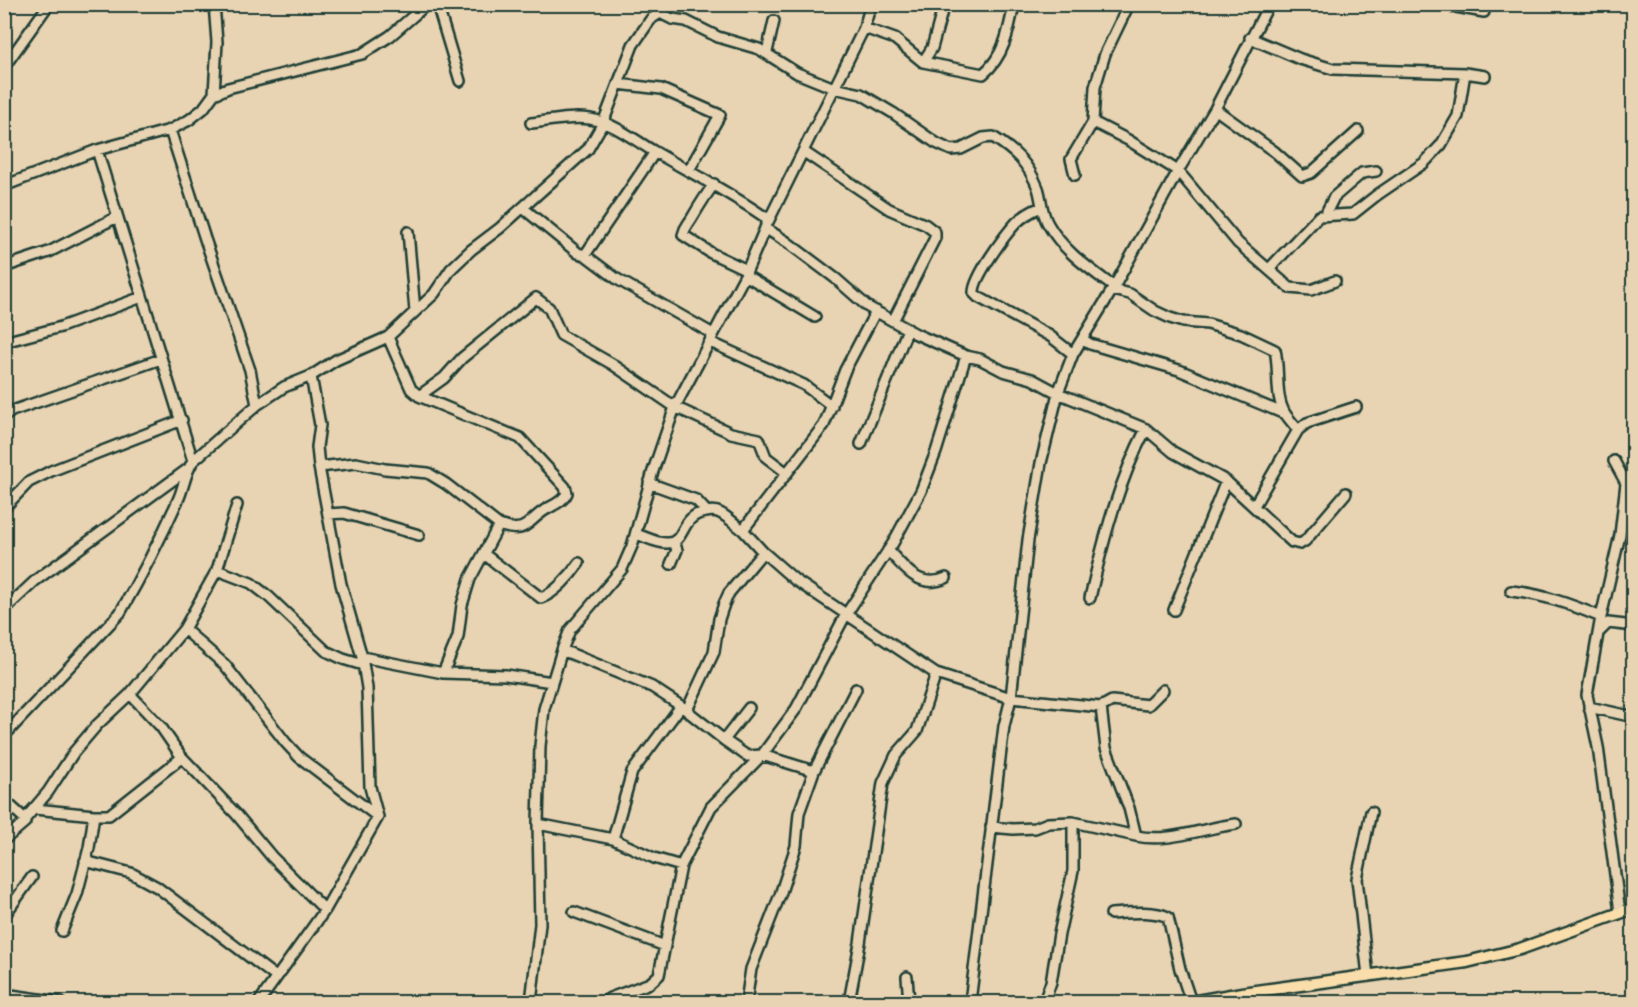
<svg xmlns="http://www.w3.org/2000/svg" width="1638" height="1007" viewBox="0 0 1638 1007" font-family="'Indie Flower',sans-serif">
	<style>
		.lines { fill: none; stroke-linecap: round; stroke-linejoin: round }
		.minor-casing { stroke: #1f3d34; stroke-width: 14 }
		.major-casing { stroke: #1f3d34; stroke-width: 15 }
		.minor { stroke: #e8d3b2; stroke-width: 9 }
		.major { stroke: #f9deab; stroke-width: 10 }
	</style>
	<rect width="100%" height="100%" fill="#e8d3b2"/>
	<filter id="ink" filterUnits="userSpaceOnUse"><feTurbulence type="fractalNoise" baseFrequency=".0167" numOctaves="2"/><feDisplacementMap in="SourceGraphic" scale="12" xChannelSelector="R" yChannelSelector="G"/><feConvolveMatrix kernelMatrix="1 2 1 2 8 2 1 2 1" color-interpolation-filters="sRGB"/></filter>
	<g filter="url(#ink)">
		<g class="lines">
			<g class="minor-casing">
				<path id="minor" d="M214 4 217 42 214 94
					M437 4 460 81
					M1439 4 1484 12
					M660 13 672 19 686 21 718 37 759 49 797 73 834 88 861 94 893 113 936 143 951 150 961 149 983 138 993 137C1015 151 1028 163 1038 188 1042 200 1041 212 1048 224 1063 251 1090 269 1114 287
					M864 28 895 39 923 62 983 74C1004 57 1009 30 1014 4
					M1250 38 1300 59 1333 69 1465 73 1485 76
					M767 52 774 21
					M923 62 932 48 944 4
					M4 67 49 4
					M618 84 661 89 720 115 689 170
					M1215 109 1275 152 1302 176 1311 173 1358 131
					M1093 122 1128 140 1178 171 1238 243 1290 288 1311 290 1335 281
					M531 123C550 121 571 116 590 119 615 123 634 140 655 152 693 174 733 194 769 220
					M170 130 205 239 250 370 257 405
					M97 150 193 461
					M804 152 889 209 926 225 935 232V238L893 321
					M1075 175 1071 159 1093 122 1095 87 1105 54 1129 4
					M714 184C706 195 699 206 692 218 688 225 685 226 683 235L711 253 747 270
					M4 186 97 150 170 130 189 120 203 109 214 94 228 88 362 54 390 36 427 4
					M1041 207C1032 211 1023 216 1016 223 1005 235 973 278 974 293L978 297 1050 336 1073 354
					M523 208 578 253 585 255 617 279 713 334
					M1325 215 1334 197 1362 173 1376 171
					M765 228 787 242 835 278 868 307 916 334 966 356 980 359 1003 371 1032 379 1058 393 1146 429 1173 452 1226 481 1292 542 1300 544 1305 541 1346 493
					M408 232 415 311
					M585 255 655 152
					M4 267 49 252 117 217
					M1269 269 1319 216 1353 214 1377 195 1424 163 1441 145 1458 116 1465 73
					M745 275 815 317
					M1113 290 1130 294 1155 311 1170 318 1183 322 1208 324 1241 334 1275 350C1280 370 1274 398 1286 415 1290 420 1294 425 1298 430
					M876 311 845 370 824 425 743 530 763 552 795 580 936 674 1011 698 1101 707 1112 701 1148 705 1163 690
					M1083 340 1090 344 1179 370 1285 414
					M4 342 61 327 142 297
					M710 342 804 385 832 406
					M311 376 336 360 388 337 434 294 451 269 471 250 500 228 588 149 603 123 633 45 651 19 660 13 662 4
					M419 396 444 378 462 358 536 298 549 308 561 335 612 364 675 407 731 433 759 439 766 457 787 473
					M4 417 12 411 161 359
					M861 444 908 329
					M1614 461 1626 483 1620 535 1601 617 1587 695 1598 747 1620 912
					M319 467 356 463 385 469 428 473 446 484 499 525C527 535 526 522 545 510 553 505 563 502 567 493L565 487 520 438 419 396 411 389 388 337
					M649 483 696 500 707 512
					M1254 506 1298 430 1307 423 1356 407
					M4 508 29 482 51 471 182 420
					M328 514 344 513 419 535
					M636 534C646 537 658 544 668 543 686 542 680 515 706 512 711 511 716 511 720 513 728 517 736 525 743 530
					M888 550C904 568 920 590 946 578
					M484 554 541 598C555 593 570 576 579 563
					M671 564 677 550 674 542
					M217 570 251 583 268 596 326 651 343 659 363 665
					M1511 591C1543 594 1572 605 1601 617
					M1090 598C1103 541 1119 480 1146 429
					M4 610 36 580 188 469
					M1174 610 1226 481
					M184 629 225 665 286 743 299 757 378 817
					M1600 631 1608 623 1634 626
					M562 650 652 687 681 706 724 740 747 756 762 755 814 771
					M362 657 443 673 506 675 552 682
					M443 673 458 637 462 605 470 579 499 525
					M130 694 161 727 181 756 237 815 272 857 325 910
					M1589 707 1634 717
					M687 710 714 652 719 619 724 604 729 593 763 552
					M4 736 120 613C141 577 161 538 178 500 184 487 185 473 193 461L257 405 284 387 311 376 320 425 317 447 319 467 341 584 362 657 367 688 370 787 378 817 325 910 259 1002
					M724 740 749 708
					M4 800 25 819
					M35 809 94 815H109L180 759 181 756
					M538 824 613 839 654 858 681 866
					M991 827 1013 829 1035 828 1048 823 1073 822 1136 836 1129 808 1106 748 1101 707
					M1136 836C1170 843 1202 828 1236 824
					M613 839 632 772 681 706
					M4 840 25 822V819L48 792 74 752 97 725 130 694 184 629 217 570 237 505
					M85 861 131 873 157 887 276 977
					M574 912 665 946
					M1111 914C1128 913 1153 910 1168 917L1180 969 1191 1002
					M4 916 32 877
					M62 931 77 894 89 848 94 815
					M1368 976 1357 879 1371 812
					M907 977 909 1002
					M4 994 60 1002
					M531 1002 540 924 538 824 540 746 544 709 562 650 570 630 622 569 632 546 653 471 675 407 745 275 766 226 864 28 871 4
					M605 1002 610 998 650 983 659 975 681 866 711 807 762 755 796 709 845 616 893 543 921 491 936 452 966 356
					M746 1002 751 969 780 895 796 846 799 813 814 771 856 689
					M849 1002 860 943 883 783 896 755 917 731 936 674
					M970 1002 1004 726 1011 698 1028 540 1041 463 1058 393 1073 354 1114 287 1178 171 1215 109 1269 4
					M1044 1002 1051 982 1059 934 1073 871V822"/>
			</g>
			<g class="major-casing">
				<path id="major" d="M1191 1002 1242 993 1467 962 1520 949 1634 908"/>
			</g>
			<use href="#minor" class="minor"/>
			<use href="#major" class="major"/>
		</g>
	</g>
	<rect width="1638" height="1007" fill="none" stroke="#e8d3b2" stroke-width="24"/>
	<rect x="12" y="12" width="1614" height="983" fill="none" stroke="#1f3d34" stroke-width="2" filter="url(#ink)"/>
</svg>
